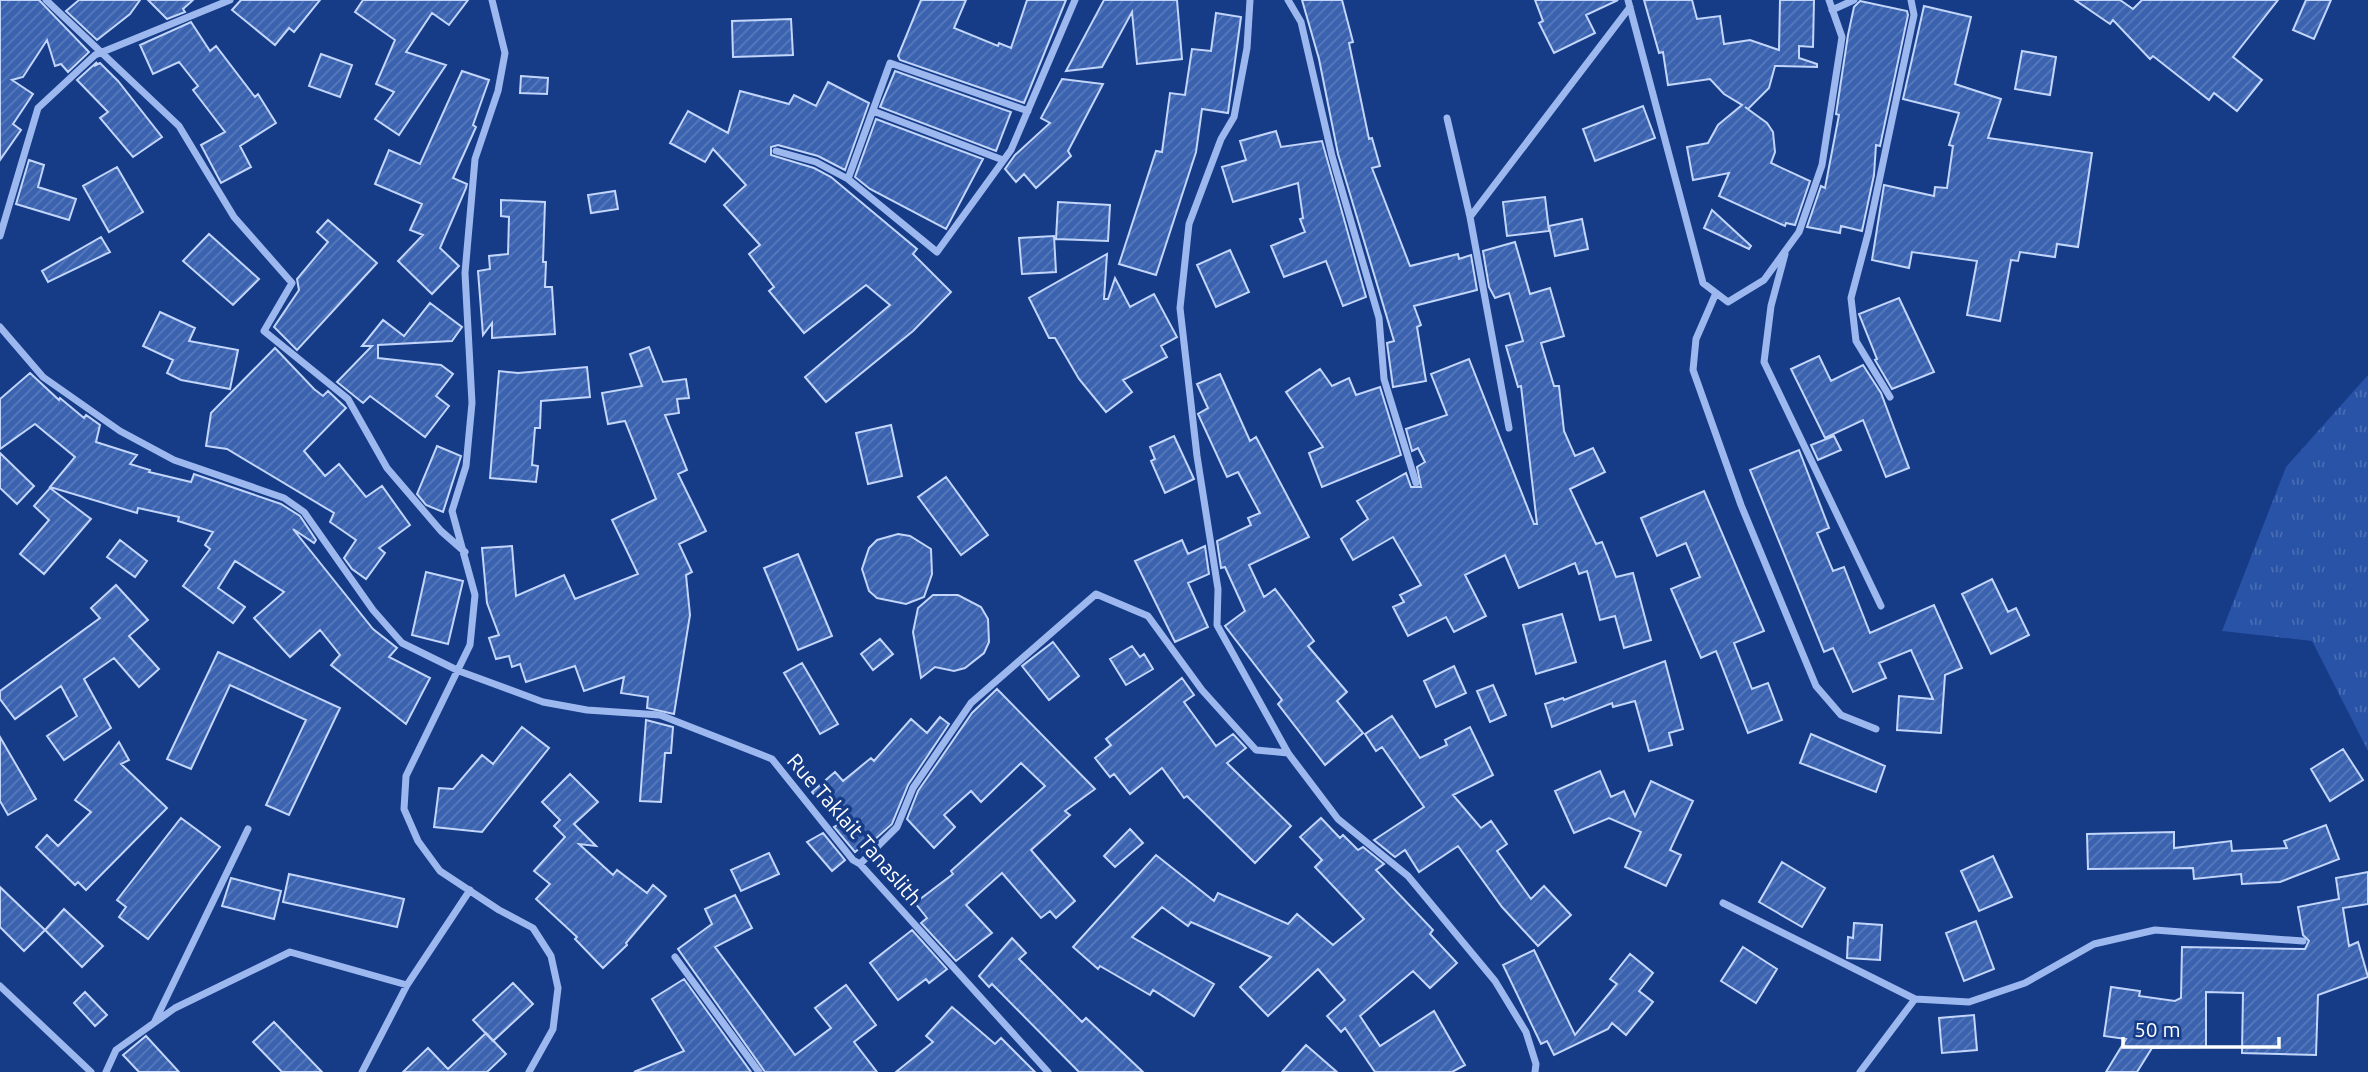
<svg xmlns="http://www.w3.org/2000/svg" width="2368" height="1072" viewBox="0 0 2368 1072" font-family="Ubuntu,sans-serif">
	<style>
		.grass { fill: url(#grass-tufts) }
		.building { fill: url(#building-hatch); stroke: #c2d5fa; stroke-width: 2 }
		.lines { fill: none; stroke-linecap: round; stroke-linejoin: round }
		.minor { stroke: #9cb8ee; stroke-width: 7 }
		.labels { text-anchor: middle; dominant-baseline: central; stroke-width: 7; stroke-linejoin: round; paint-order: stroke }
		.street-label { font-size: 21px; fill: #fff; stroke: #163b87 }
	</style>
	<defs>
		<pattern id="grass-tufts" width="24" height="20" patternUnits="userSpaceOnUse" patternTransform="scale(1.75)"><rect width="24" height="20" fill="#2853a6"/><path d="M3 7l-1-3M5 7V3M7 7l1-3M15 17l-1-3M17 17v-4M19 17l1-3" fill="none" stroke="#486db3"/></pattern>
		<pattern id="building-hatch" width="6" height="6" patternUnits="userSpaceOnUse" patternTransform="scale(1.75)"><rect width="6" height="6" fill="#3a62af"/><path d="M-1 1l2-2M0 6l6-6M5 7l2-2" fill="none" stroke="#587abb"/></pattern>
	</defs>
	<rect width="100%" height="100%" fill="#163b87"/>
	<path class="grass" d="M2368 375V751L2312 641 2222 631 2286 467Z"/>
	<path class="building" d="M0 0H39L89 52 68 72 61 64 55 66 47 40 23 77 12 80 33 94 13 124 21 130 0 160Z
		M79 0H140L130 14 97 40 66 11Z
		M148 0H193L183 9 185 12 167 19Z
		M241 0H320L294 32 289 28 275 45 232 10Z
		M363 0H468L449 25 432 13 406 52 446 65 399 135 375 119 394 92 376 84 395 40 355 12Z
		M921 0H966L954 28 998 46 999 43 1011 48 1027 0H1066L1024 103 900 60 898 56Z
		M1104 0H1177L1182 59 1137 64 1132 12 1102 67 1066 71Z
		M1302 0H1342L1353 42 1349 43 1369 139 1372 138 1380 166 1372 168 1410 266 1458 254 1459 259 1471 255 1477 290 1414 306 1421 325 1417 327 1426 381 1393 387 1387 343 1394 341 1338 154 1319 59Z
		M1535 0H1618L1586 15 1595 33 1554 53 1539 23 1543 21Z
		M1644 0H1692L1697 19 1720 16 1724 44 1750 40 1779 50 1780 0H1814L1813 47 1799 46V58L1817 64V67L1775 66 1769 88 1748 109 1745 107 1767 123 1773 132 1775 152 1771 163 1810 181 1795 225 1786 223 1785 226 1719 196 1729 173 1693 180 1687 147 1708 143 1718 125 1742 105 1724 94 1710 79 1668 85 1663 52 1659 53Z
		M2075 0H2120L2133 9 2142 0H2278L2233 57 2262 80 2237 111 2214 93 2209 100 2153 56 2150 59 2113 20 2110 24Z
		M2306 0H2331L2314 39 2293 30Z
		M1860 1 1907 11 1908 15 1880 146 1876 145 1874 175 1862 231 1841 226 1840 233 1807 227 1821 186 1825 188 1839 115 1836 114 1848 35 1854 7Z
		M1924 6 1971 17 1955 84 2001 99 1988 138 2092 153 2078 247 2057 244 2055 257 2020 252 2018 261 2011 260 2000 321 1967 315 1977 261 1912 252 1909 268 1872 260 1884 185 1934 196 1935 187 1947 188 1953 146 1949 145 1959 113 1903 99Z
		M1216 13 1241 17 1228 113 1202 109 1196 152 1156 275 1119 264 1156 151 1162 152 1170 93 1185 95 1192 49 1211 51Z
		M791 19 793 55 733 57 732 21Z
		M191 22 210 51 216 46 255 97 258 94 276 123 240 146 251 167 221 183 201 145 225 132 193 90 198 86 179 62 153 74 140 45Z
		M2022 51 2056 57 2050 95 2015 89Z
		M321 54 352 65 340 97 309 86Z
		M97 62 94 66 100 63 118 81 162 137 133 157 100 118 108 112 77 80Z
		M462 71 489 80 473 125 476 127 453 178 467 184 466 188 440 248 459 266 432 294 398 261 423 235 410 230 422 204 375 184 389 150 420 164Z
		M895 71 1011 112 996 151 880 107Z
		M521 76 548 78 547 94 520 93Z
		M1062 79 1103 84 1068 151 1071 156 1036 188 1024 174 1016 182 1005 169 1015 155 1050 123 1041 118Z
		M828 82 869 103 845 170 818 156 778 145 771 147V155L814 168 831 177 917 249 913 254 951 292 913 331 826 402 805 377 890 305 866 285 804 333 769 291 774 287 749 254 760 245 724 205 746 185 713 149 705 162 670 143 688 111 728 133 740 91 789 104 794 95 816 106Z
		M1643 106 1655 138 1595 161 1583 129Z
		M876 119 983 159 946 229 870 189 855 177Z
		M1276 131 1281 147 1322 141 1366 297 1343 306 1326 261 1284 277 1271 246 1305 232 1300 219 1303 218 1298 183 1233 202 1222 167 1246 160 1240 141Z
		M29 160 44 165 38 187 76 199 69 220 16 204Z
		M117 167 143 212 109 232 83 186Z
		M615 191 618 209 591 213 588 195Z
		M1545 197 1549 231 1507 236 1503 202Z
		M501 200 545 202 543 262H546L545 287H552L555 334 492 338V323L483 335 478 271 490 269 489 256 508 254 509 217 501 216Z
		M1058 202 1110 205 1108 241 1056 239Z
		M1712 210 1751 246 1749 249 1704 228Z
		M1582 219 1588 249 1555 256 1549 226Z
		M328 220 377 263 297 350 274 327 299 290 297 279 328 242 317 232Z
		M209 234 259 279 233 305 183 261Z
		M1054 236 1056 272 1022 274 1019 238Z
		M101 237 110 252 48 282 42 271Z
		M1515 242 1530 294 1550 288 1564 336 1541 343 1554 386H1559L1564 431 1575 456 1593 448 1605 472 1570 489 1596 544 1602 542 1616 577 1633 573 1651 640 1624 648 1615 616 1600 620 1587 571 1579 574 1575 563 1519 588 1505 555 1465 575 1486 616 1454 632 1446 617 1408 636 1393 607 1404 602 1400 595 1421 585 1393 537 1353 560 1341 539 1368 519 1357 501 1406 473 1411 487H1421L1417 467 1425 462 1418 448 1412 451 1406 429 1447 415 1431 374 1469 359 1534 524H1537L1521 386 1518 387 1506 346 1523 341 1509 293 1495 298 1489 287 1483 251Z
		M1230 250 1249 292 1216 307 1197 265Z
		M1107 254 1104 299H1108L1115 278 1130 307 1154 294 1177 337 1161 346 1167 357 1123 380 1132 392 1106 412 1079 379 1055 338H1049L1029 298Z
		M1899 298 1934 372 1892 389 1875 360 1877 359 1859 314Z
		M430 303 462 327 452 341 378 345V358L441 365 453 374 436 396 449 406 425 437 370 396 363 403 337 382 372 346H362L383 320 404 336Z
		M160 312 195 328 189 341 238 350 230 389 181 380 167 373 173 360 143 346Z
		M649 347 663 382 686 379 689 398 677 399 679 413 665 415 687 470 678 474 706 531 679 544 692 572 686 575 690 615 674 714 647 708 648 697 621 693 624 677 584 691 575 666 526 682 520 664 512 667 509 656 496 659 489 638 499 635 487 603 482 548 512 546 516 596 564 575 575 599 638 574 612 520 656 499 625 421 608 424 602 393 642 386 630 354Z
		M275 348 314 389 323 396 328 391 346 408 304 451 325 476 339 464 366 497 382 486 410 525 379 548 385 553 366 579 352 569 344 558 356 540 330 522 334 513 227 449 206 446 211 413Z
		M1819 356 1831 381 1863 365 1881 393 1909 468 1886 477 1863 420 1825 438 1791 369Z
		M587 367 590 397 541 401 540 428H535L532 465 538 466 536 482 490 478 499 371 518 373Z
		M1320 369 1332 386 1349 378 1356 395 1380 387 1401 455 1322 487 1309 453 1323 447 1286 392Z
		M30 373 59 400 60 398 84 418 86 415 100 425 96 442 137 455 130 464 150 470 149 472 191 482 194 474 281 504 300 516 316 540 314 543 293 529 373 629 397 648 389 657 430 678 406 724 331 665 340 655 320 630 290 657 254 618 284 592 235 561 218 588 245 607 233 623 183 586 210 549 205 545 213 532 178 521 179 517 138 508 137 513 50 487 75 457 35 424 0 449V399Z
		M1220 374 1250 441 1256 437 1309 537 1249 565 1264 597 1275 589 1314 641 1308 646 1347 692 1337 701 1363 733 1325 765 1278 704 1282 700 1225 626 1245 611 1225 567 1221 568 1217 541 1251 525 1248 518 1260 513 1238 472 1227 477 1198 414 1208 408 1197 384Z
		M891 425 902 476 868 484 856 433Z
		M1174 436 1194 479 1165 493 1151 461 1155 459 1150 447Z
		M1834 436 1841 450 1818 460 1811 445Z
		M437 446 461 456 443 512 426 505 417 494Z
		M1799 450 1829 528 1817 533 1833 571 1844 567 1870 633 1934 605 1962 668 1945 675 1941 733 1897 730 1899 696 1933 699 1911 650 1879 663 1886 678 1853 692 1833 648 1824 652 1750 470Z
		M0 453 34 486 17 504 0 488Z
		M946 477 988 535 961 555 918 497Z
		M50 488 91 519 44 574 20 554 49 520 34 506Z
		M1704 491 1764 631 1734 643 1752 689 1768 683 1782 720 1748 733 1716 651 1701 658 1671 589 1700 577 1686 543 1657 556 1641 518Z
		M898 534 910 536 931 549 932 574 924 597 906 604 877 598 869 591 862 569 869 548 877 540Z
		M120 540 147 561 135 577 107 557Z
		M1182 540 1188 554 1205 546 1209 574 1188 583 1208 627 1175 642 1135 561Z
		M798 554 832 636 798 650 764 568Z
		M426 572 463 581 448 644 412 635Z
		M1992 579 2008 612 2016 608 2029 635 1991 654 1962 594Z
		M116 585 148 620 129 636 159 669 139 687 114 658 84 679 111 728 64 760 47 736 77 716 61 686 15 719 0 699V691L100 618 91 608Z
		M933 595H958L981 607 988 619 989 642 984 653 965 668 954 671 935 667 921 678 913 632 918 608Z
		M1562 614 1576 662 1536 674 1523 625Z
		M880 639 893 654 873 670 861 654Z
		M1053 642 1079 676 1049 700 1022 666Z
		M1132 646 1140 657 1144 654 1153 669 1126 685 1110 659Z
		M218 652 340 708 289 815 266 805 306 720 230 685 191 769 167 759Z
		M1665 661 1683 729 1669 733 1672 745 1649 751 1635 701 1613 707 1612 703 1552 727 1545 704 1563 698 1564 700Z
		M802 663 838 724 820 734 784 673Z
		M1454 666 1466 693 1436 707 1424 681Z
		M1182 678 1194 695 1184 702 1216 746 1233 734 1246 748 1227 763 1291 826 1255 863 1187 796 1184 798 1162 768 1130 794 1114 774 1110 777 1095 758 1111 745 1106 739Z
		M1493 685 1506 715 1490 722 1477 691Z
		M997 689 1095 789 1065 811 1070 815 1031 850 1075 901 1056 918 1050 911 1041 918 1002 873 966 905 992 933 956 961 921 923 927 918 915 903 953 874 951 871 1045 786 1021 763 981 802 971 791 944 815 955 827 934 848 907 819 918 791 972 713Z
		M1392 716 1420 758 1447 745 1445 740 1470 727 1493 775 1453 795 1481 828 1491 821 1507 844 1497 851 1531 899 1544 886 1571 915 1538 946 1502 907 1458 846 1419 872 1405 850 1395 857 1374 840 1424 807 1382 747 1376 751 1365 734Z
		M940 717 949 724 908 785 892 824 862 851 860 848 855 852 834 827 839 824 812 792 835 772 843 781 871 758 874 761 911 719 927 733Z
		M646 720 673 727 671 753H665L661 802 640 801Z
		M522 727 549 748 482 832 434 827 439 788 453 789 482 755 493 764Z
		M1811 734 1885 766 1876 792 1800 763Z
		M0 737 36 799 8 815 0 801Z
		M119 742 129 760 121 764 167 808 86 890 78 882 75 885 36 847 47 835 58 846 91 812 75 800Z
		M2343 749 2363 780 2330 801 2311 769Z
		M1600 771 1611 797 1624 791 1635 816 1651 781 1693 801 1670 850 1681 855 1666 886 1625 867 1641 832 1609 818 1574 833 1555 791Z
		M570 774 598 802 574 824 596 846 579 844 613 875 617 870 647 893 653 885 666 896 626 943 627 945 603 968 575 939 577 937 536 899 550 884 534 871 565 837 554 826 560 820 542 802Z
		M181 818 220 847 148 939 119 917 126 907 117 900Z
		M1321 818 1340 838 1343 835 1358 850 1363 847 1384 864 1376 870 1433 930 1430 934 1457 963 1430 988 1413 971 1360 1016 1380 1046 1434 1011 1465 1065 1452 1072H1375L1345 1028 1341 1032 1327 1016 1345 1000 1318 969 1268 1016 1240 987 1271 957 1191 922 1188 926 1162 907 1132 937 1214 984 1194 1016 1153 990 1150 995 1100 966 1098 969 1073 947 1156 855 1214 901 1218 893 1288 924 1297 914 1333 945 1364 919 1315 867 1322 860 1300 837Z
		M2326 825 2339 859 2280 882 2242 884 2241 874 2194 879 2193 868 2088 869 2087 834 2174 832V848L2231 841 2232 851 2287 848 2284 841Z
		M1130 829 1143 843 1115 867 1104 856Z
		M823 833 845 860 832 871 807 842Z
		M769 853 779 874 741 891 731 870Z
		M1993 856 2012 897 1979 911 1961 871Z
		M1782 862 1825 888 1802 927 1759 902Z
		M2368 872V904L2343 908 2349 946 2358 942 2368 977 2318 995 2316 1055 2242 1053 2243 993 2206 992V1047L2152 1048 2137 1072H2106L2126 1039 2104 1036 2111 987 2140 991 2139 996 2175 1001 2181 998 2182 947 2305 949 2309 941 2303 935 2298 907 2339 899 2336 878Z
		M289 874 404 899 397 927 283 902Z
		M231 878 281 891 274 919 222 906Z
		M0 887 45 930 64 909 103 946 82 967 45 930 24 951 0 927Z
		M735 895 752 928 715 947 795 1055 831 1028 815 1008 846 985 876 1025 854 1042 877 1072H765L678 949 712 924 705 909Z
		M1976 921 1994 969 1964 981 1946 933Z
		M1854 923 1882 925 1880 960 1847 958 1848 937 1853 938Z
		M912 930 947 969 929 983 926 979 898 1000 870 963Z
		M1012 938 1026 953 1019 959 1082 1022 1086 1018 1143 1072H1079L992 984 989 987 979 976Z
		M1743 947 1777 969 1756 1003 1721 981Z
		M1534 950 1575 1035 1617 984 1610 979 1630 954 1653 973 1639 991 1653 1002 1626 1035 1612 1023 1608 1029 1554 1055 1547 1041 1541 1044 1503 965Z
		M684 979 751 1072H634L684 1051 652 999Z
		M513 983 533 1004 493 1041 473 1020Z
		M85 992 107 1015 95 1026 74 1003Z
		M952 1007 995 1044 1001 1038 1035 1072H896L933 1042 926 1036Z
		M1974 1015 1977 1050 1942 1053 1939 1018Z
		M274 1022 322 1072H282L253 1042Z
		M486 1033 506 1054 487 1072H403L428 1048 448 1069Z
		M146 1036 179 1072H139L123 1055Z
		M1306 1045 1337 1072H1282Z"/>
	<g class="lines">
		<path class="minor" d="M46 0 179 126 234 217 292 283 264 331 348 399 387 468 441 531 465 552
			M492 0 505 53 498 91 475 159 465 273 472 403 466 466 452 511 475 595 470 645 406 776 404 809 418 841 440 871 499 910 533 928 551 956 558 988 553 1029 529 1072
			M1250 0 1247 48 1234 117 1221 139 1189 224 1180 308 1197 456 1218 589 1217 625 1288 753 1338 819 1408 876 1495 981 1526 1032 1536 1064 1535 1072
			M1288 0 1301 22 1332 156 1379 318 1384 379 1416 483
			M1628 0 1703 283 1728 302 1764 280 1799 232 1822 165 1842 37 1829 0
			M1832 10 1854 0
			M873 111 1003 160
			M1028 111 890 63 848 179 937 252 1011 150 1075 0
			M1447 118 1470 217
			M776 151 816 162 848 179
			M0 236 38 108 95 55 230 0
			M1785 254 1771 306 1764 362 1881 606
			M1716 293 1696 339 1693 370 1741 505 1816 686 1841 715 1876 729
			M0 327 43 377 120 431 174 460 284 498 304 512 373 610 402 643 459 671 543 702 587 710 660 715 772 759 853 860 860 864 1048 1072
			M1890 397 1856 341 1851 298 1868 234 1914 15 1911 0
			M1509 428 1470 217 1630 7
			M860 864 897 827 913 788 971 703 1096 594 1148 616 1202 690 1256 750 1288 753
			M1723 903 1915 999
			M675 957 759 1072
			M0 986 91 1072
			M155 1021 248 829
			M106 1072 116 1050 175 1008 290 952 407 985
			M362 1072 407 985 470 890
			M1860 1072 1915 999 1969 1002 2025 983 2094 944 2155 930 2303 941"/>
	</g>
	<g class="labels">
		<g class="street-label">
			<text transform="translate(855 829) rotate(49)">Rue Taklait Tanaslith</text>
		</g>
	</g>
	<path d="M2123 1037v10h156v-10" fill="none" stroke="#ffffff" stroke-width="3.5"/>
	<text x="2134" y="1037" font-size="21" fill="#ffffff" stroke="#163b87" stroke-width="5" paint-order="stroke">50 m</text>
</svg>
